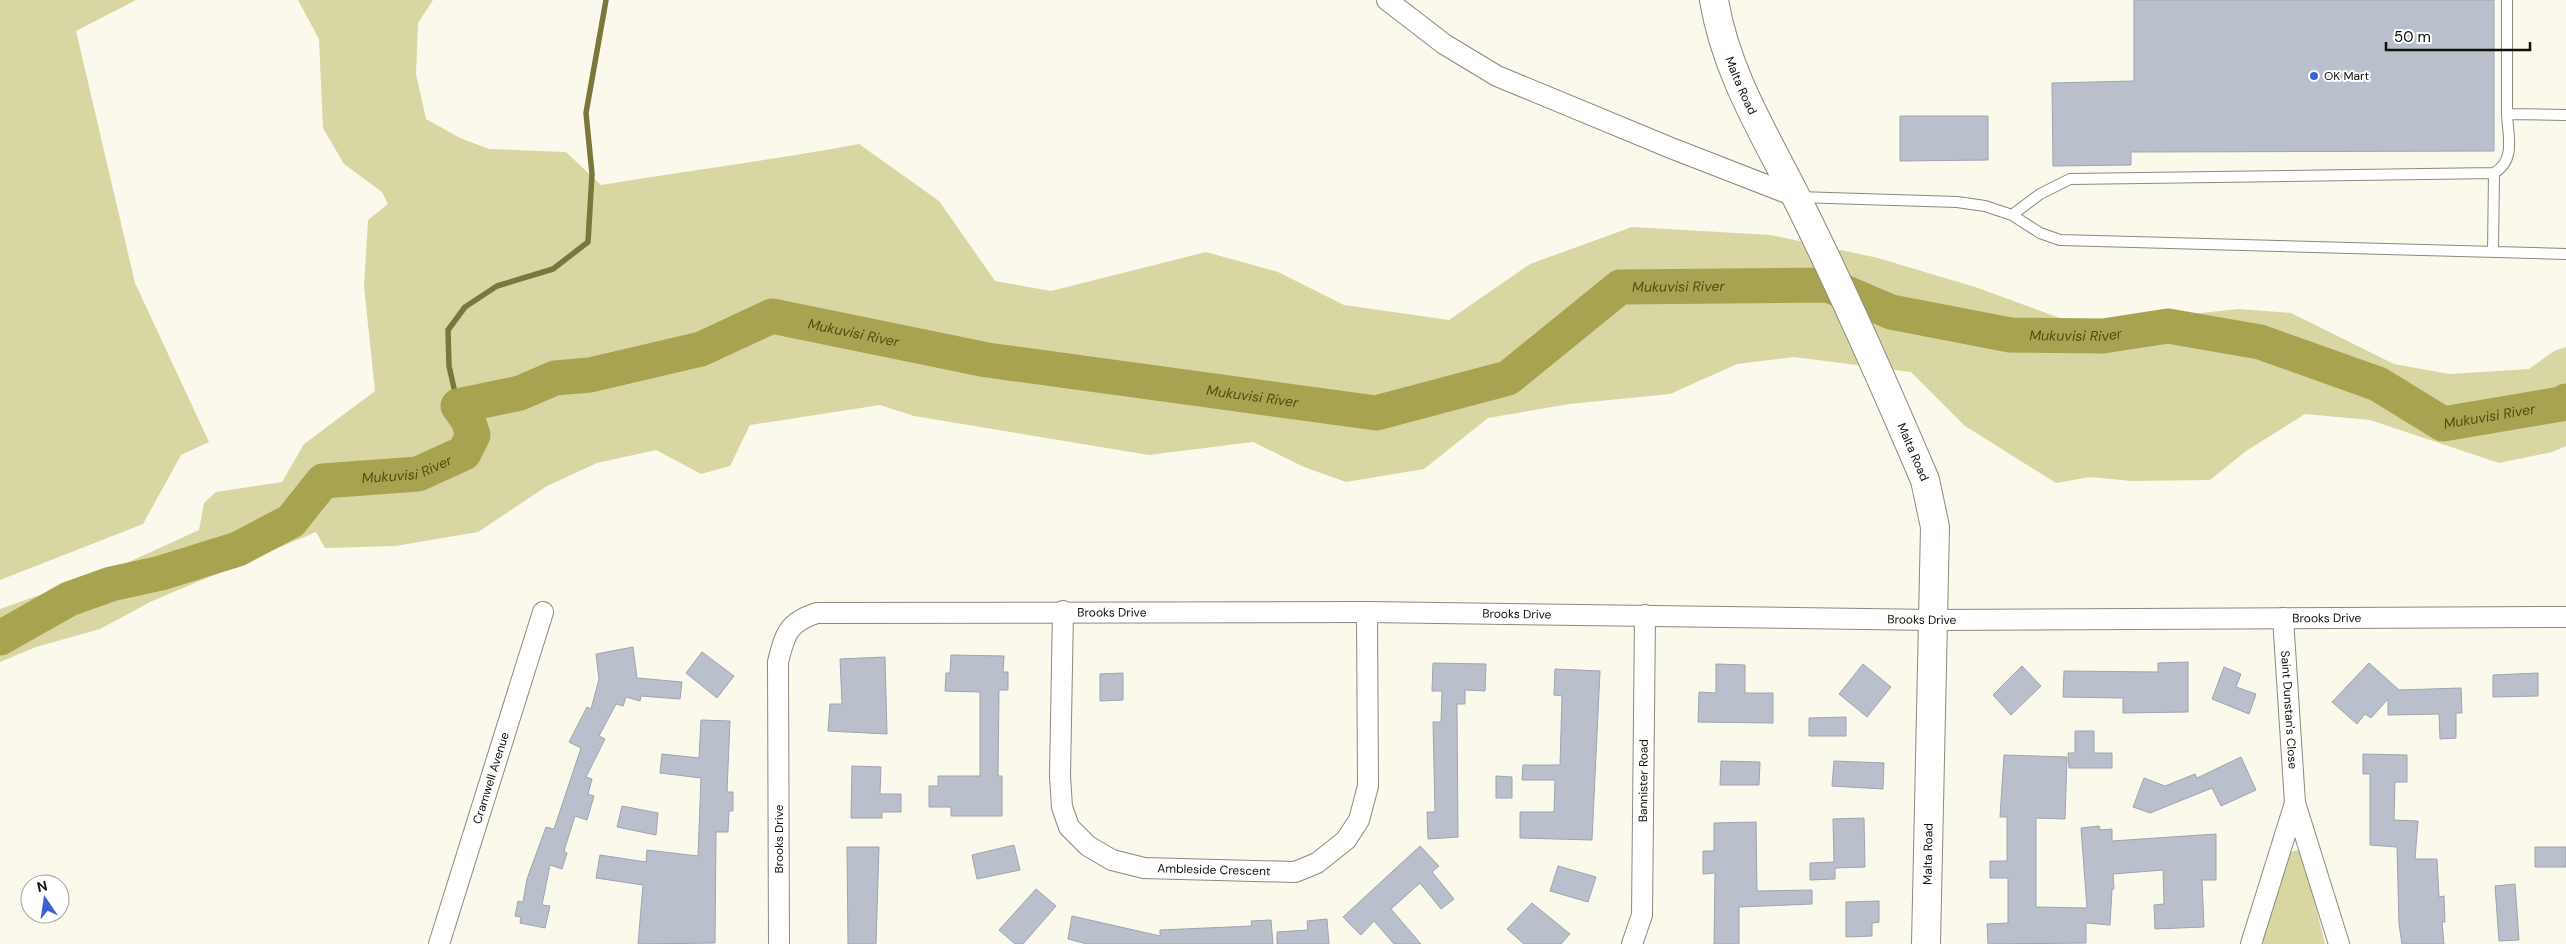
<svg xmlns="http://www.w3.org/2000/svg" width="2566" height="944" viewBox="0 0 2566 944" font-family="'DM Sans',sans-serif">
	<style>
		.green { fill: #d8d6a2 }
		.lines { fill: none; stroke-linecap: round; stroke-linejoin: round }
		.stream { stroke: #7a773c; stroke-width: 5.5 }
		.river { stroke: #a8a351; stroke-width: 35 }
		.building { fill: #b9bfcb; stroke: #9ea4b1 }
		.lane-casing { stroke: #8b8a7d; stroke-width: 12 }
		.street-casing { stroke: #8b8a7d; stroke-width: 22 }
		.secondary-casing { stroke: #8b8a7d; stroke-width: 30 }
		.lane { stroke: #fff; stroke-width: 10 }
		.street { stroke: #fff; stroke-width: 20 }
		.secondary { stroke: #fff; stroke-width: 28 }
		.poi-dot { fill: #3a61d2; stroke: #fff; stroke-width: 2 }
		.labels { text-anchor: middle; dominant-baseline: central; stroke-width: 4; stroke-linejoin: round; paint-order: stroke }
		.poi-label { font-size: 12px; fill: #10100b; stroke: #fff; text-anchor: start }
		.street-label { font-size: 12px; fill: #10100b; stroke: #fff }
		.water-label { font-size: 14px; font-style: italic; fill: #514d0c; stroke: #fff }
	</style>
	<rect width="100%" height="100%" fill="#faf9eb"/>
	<path class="green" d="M0 0H136L76 31 135 283 209 442 181 455 143 524 0 580Z
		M298 0H433L418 23 416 74 426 119 460 138 489 149 566 152 601 185C687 171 773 160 859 144L939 201 995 281 1051 291 1206 252 1278 272 1344 305 1449 320 1530 264 1632 227 1771 235 1878 258 1975 287 2082 326 2238 309 2291 313 2394 364 2449 374 2529 369 2554 351 2566 347V446L2552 452 2499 463 2370 420 2305 414 2246 451 2210 480 2132 481 2090 477 2056 483 1965 426 1911 372 1794 357 1737 364 1670 394 1569 404 1488 418 1424 469 1346 482 1304 467 1253 442 1149 455 914 416 880 405 750 425 730 466 701 474 656 450 597 463 547 486 478 532 395 546 325 548 316 532 152 601 100 629 36 647 0 662V609L118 567 199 530 204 503 216 492 282 482 304 444 375 391 364 286 368 220 388 204 382 192 344 164 323 128 319 39Z
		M2298 850 2303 854 2325 944H2260L2285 863 2291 852Z"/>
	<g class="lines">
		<path class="stream" d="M458 406 449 366 448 330 465 307 497 286 553 269 588 242 592 174 586 113 606 0"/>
		<path class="river" id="s1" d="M0 638 69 599 111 584 161 573 238 549 291 521 323 481 418 474 464 453 473 435 468 420 458 406 520 393 555 378 590 375 701 349 772 316 987 360 1376 413 1508 378 1620 287 1828 285 1891 312 2010 335 2103 336 2168 326 2260 342 2378 384 2443 424 2561 404 2566 401"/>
	</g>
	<path class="building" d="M2134 0H2494V151L2131 152V165L2053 166 2052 83 2134 81Z
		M1900 116H1988V160L1900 161Z
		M633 647 637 678 682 682 680 699 641 696 640 701 626 697 623 706 616 704 599 736 605 739 586 777 592 779 588 794 594 796 587 820 575 816 564 851 567 853 562 869 550 865 542 905 550 906 545 928 520 923 521 917 515 916 518 901 523 902 527 879 546 827 554 829 581 748 569 742 587 707 591 709 599 679 596 654Z
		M702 652 734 676 717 698 686 673Z
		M951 655 1004 656 1003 672H1008V690H999L998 776H1002V816H951V807H929V786H938V776H980V692L945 691 946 673H950Z
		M885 657 887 734 828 731 830 704H842L840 659Z
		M2188 662V712L2123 713V698L2063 697 2064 671 2158 672V663Z
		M1433 663 1486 664 1485 691 1465 690V704H1457L1458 837 1428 839 1427 812H1435L1433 722H1441L1442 691H1432Z
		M2369 663 2399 690 2461 688 2462 713H2456V738L2440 739 2439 714 2388 715V699L2371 718 2365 714 2357 724 2332 702Z
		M1716 664 1745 665V693H1773V723L1698 722 1699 692 1716 693Z
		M1863 664 1891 687 1867 717 1839 694Z
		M2022 666 2041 686 2011 715 1993 695Z
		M2224 667 2241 674 2236 687 2256 694 2249 714 2212 699Z
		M1555 669 1600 671 1592 840 1520 838V812H1554L1555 780H1522L1523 765H1560L1562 696 1554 695Z
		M1123 673V700L1100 701V674Z
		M2538 673V696L2493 697V675Z
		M1846 717V736H1809V718Z
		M701 720 730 721 727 792H733V811H729L728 832H716L715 943 638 944 643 885 596 878 600 855 646 862 647 850 698 856 701 778 660 773 662 754 699 758Z
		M2075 731H2094V753H2112V768H2069L2068 753H2075Z
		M2363 754 2407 755V782H2395L2394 820 2418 821 2415 859H2437L2439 897 2444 896 2445 922H2442L2444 944H2402L2399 924 2397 847 2370 845V774H2363Z
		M2004 755 2067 757 2065 819 2036 818V907L2087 908 2081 828 2099 826 2100 830 2112 829V841L2216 834V880H2202L2204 927 2155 929 2154 905 2164 904 2163 870 2113 874 2114 889H2112L2110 925 2086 923V943L1988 944 1987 924 2008 923V878H1990V861H2007V817H2000Z
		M2241 757 2256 790 2221 806 2212 788 2150 813 2133 807 2144 778 2165 786 2195 774 2197 778Z
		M1721 761 1760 762 1759 785H1720Z
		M1834 761 1884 763 1883 789 1832 786Z
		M852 766 881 767 880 794H901V812H882V818H851Z
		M1496 776 1512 777V798H1496Z
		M622 806 658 813 656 835 617 827Z
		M1864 818 1865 867 1835 868V879L1810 880V863L1834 862 1833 819Z
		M1756 822 1757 891 1812 890V904L1739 907V944H1714L1715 873 1703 874V851H1714V823Z
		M1014 845 1020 870 977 879 972 855Z
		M1420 846 1439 866 1432 872 1454 899 1441 909 1420 883 1391 909 1421 944H1394L1374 921 1361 935 1343 917Z
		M847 847H879L876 944H848Z
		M2535 847H2566V867H2535Z
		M1558 866 1596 877 1588 902 1550 891Z
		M2515 884 2519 940 2499 941 2495 886Z
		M1036 889 1056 906 1023 944H1015L999 930Z
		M1879 901V922L1872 923V936L1846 937V902Z
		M1532 903 1570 934 1561 944H1524L1507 929Z
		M1072 916 1160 936V930L1252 926 1251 921 1271 920 1273 944H1087L1068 939Z
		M1327 919 1329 944H1277V932L1308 930 1307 921Z"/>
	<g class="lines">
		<g class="lane-casing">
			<path id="lane" d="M2507 0V114L2566 115
				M1798 197 1957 202 1985 206 2012 215 2040 233 2060 240 2566 254
				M2012 215 2040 194 2070 179 2494 173C2516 160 2508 137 2507 114
				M2493 252 2494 173"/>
		</g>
		<g class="street-casing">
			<g id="street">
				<path d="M1387 0 1444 44 1497 76 1671 148 1797 197"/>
				<path id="s2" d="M1063 611 1060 776 1062 807 1069 827 1088 846 1112 860 1144 868 1295 872 1317 863 1346 840 1359 820 1368 786 1367 612"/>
				<path id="s3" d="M2283 618 2295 803 2339 944"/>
				<path id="s4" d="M439 944 543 612"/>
				<path id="s5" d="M779 944 778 662C785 634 788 622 817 613L1367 612 1933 620 2566 617"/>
				<path id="s6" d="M1632 944 1642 915 1645 615"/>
				<path d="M2251 944 2295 803"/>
			</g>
		</g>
		<g class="secondary-casing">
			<g id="secondary">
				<path id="s7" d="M1714 0C1727 79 1771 144 1805 215 1848 302 1887 391 1925 480L1935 527 1926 944"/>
			</g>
		</g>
		<use href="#lane" class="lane"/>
		<use href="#street" class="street"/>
		<use href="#secondary" class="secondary"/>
	</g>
	<circle class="poi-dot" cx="2314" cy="76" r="5"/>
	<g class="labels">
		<g class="poi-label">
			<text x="2324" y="76">OK Mart</text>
		</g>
		<g class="street-label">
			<text stroke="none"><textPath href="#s7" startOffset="90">Malta Road</textPath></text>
			<text stroke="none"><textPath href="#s7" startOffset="495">Malta Road</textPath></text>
			<text stroke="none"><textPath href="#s5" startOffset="644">Brooks Drive</textPath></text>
			<text stroke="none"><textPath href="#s5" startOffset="1049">Brooks Drive</textPath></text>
			<text stroke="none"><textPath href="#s5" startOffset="1859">Brooks Drive</textPath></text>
			<text stroke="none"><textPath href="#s5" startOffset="1454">Brooks Drive</textPath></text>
			<text stroke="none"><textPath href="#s3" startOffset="92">Saint Dunstan's Close</textPath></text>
			<text stroke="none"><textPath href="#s4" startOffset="174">Cramwell Avenue</textPath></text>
			<text stroke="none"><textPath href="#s6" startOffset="165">Bannister Road</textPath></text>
			<text transform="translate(779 839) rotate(-90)">Brooks Drive</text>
			<text transform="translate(1928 854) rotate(-89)">Malta Road</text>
			<text stroke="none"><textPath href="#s2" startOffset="375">Ambleside Crescent</textPath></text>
		</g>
		<g class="water-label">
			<text stroke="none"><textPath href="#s1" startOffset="1846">Mukuvisi River</textPath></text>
			<text stroke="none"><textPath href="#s1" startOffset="978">Mukuvisi River</textPath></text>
			<text stroke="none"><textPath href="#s1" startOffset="2251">Mukuvisi River</textPath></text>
			<text stroke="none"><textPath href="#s1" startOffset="1382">Mukuvisi River</textPath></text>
			<text stroke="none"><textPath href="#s1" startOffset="2686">Mukuvisi River</textPath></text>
			<text stroke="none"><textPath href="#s1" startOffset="452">Mukuvisi River</textPath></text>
		</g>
	</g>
	<g transform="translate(45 899) rotate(347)"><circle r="24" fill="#ffffff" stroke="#9f9f9d"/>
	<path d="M0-4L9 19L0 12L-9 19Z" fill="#3a61d2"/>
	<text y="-8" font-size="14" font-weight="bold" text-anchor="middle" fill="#10100b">N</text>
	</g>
	<path d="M2386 42v8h144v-8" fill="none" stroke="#10100b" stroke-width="2.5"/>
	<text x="2394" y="42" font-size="15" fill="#10100b" stroke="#ffffff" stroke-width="4" paint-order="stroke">50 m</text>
</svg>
